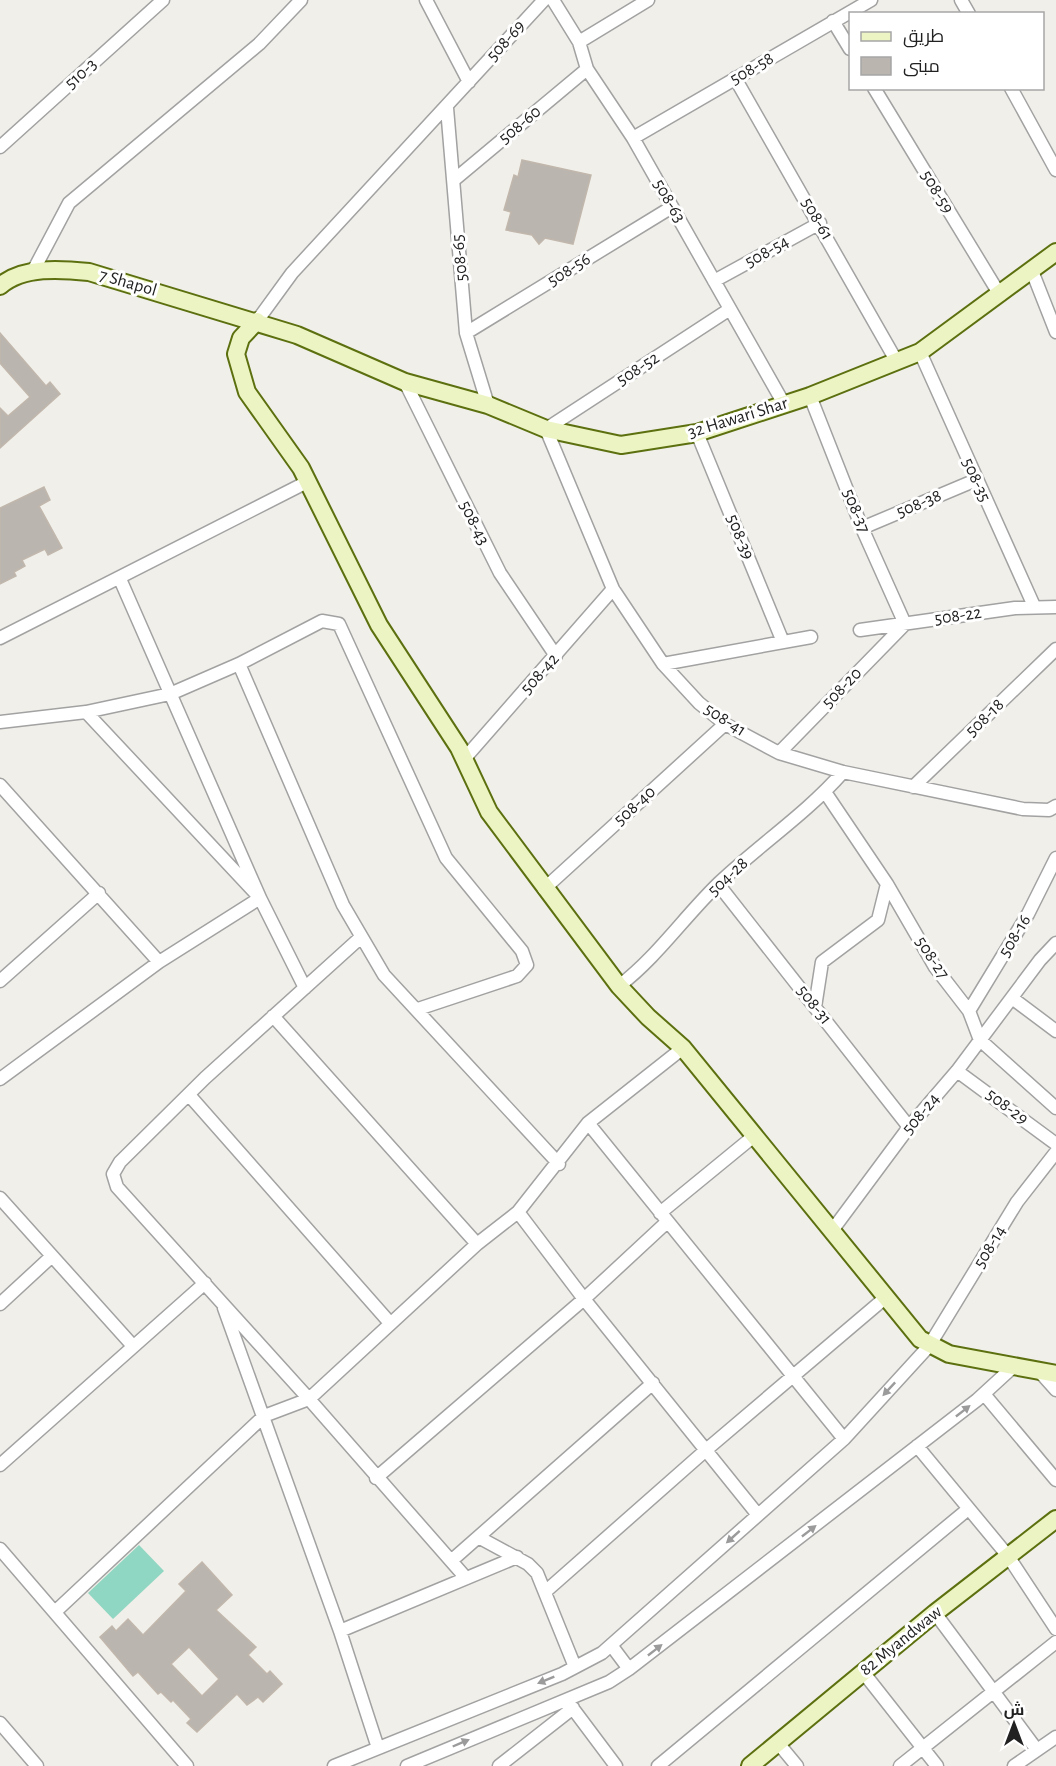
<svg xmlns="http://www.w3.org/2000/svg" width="1056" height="1766" viewBox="0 0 1056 1766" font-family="'Alegreya Sans',Cairo,sans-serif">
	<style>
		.pitch { fill: #8fd7c2 }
		.building { fill: #bab5af; stroke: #c1b7ac; stroke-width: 1.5; fill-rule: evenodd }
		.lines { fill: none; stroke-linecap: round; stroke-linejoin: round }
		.street-casing { stroke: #a2a2a2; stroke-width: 15 }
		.secondary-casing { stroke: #5c7010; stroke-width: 20 }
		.street { stroke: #fff; stroke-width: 12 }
		.secondary { stroke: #edf4c3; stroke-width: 16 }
		.oneway { fill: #9b9b9b }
		.labels { text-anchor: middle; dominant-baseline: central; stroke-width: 6; stroke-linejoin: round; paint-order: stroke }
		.street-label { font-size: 18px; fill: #212121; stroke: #fff }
	</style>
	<rect width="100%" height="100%" fill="#f0efe9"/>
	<path class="pitch" d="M139 1545 164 1571 113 1619 88 1593Z"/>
	<path class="building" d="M522 160 591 175 573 244 545 238 539 244 532 235 506 230 511 212 504 210 514 175 518 177Z
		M0 333 46 386 50 382 60 394 0 448V408L8 416 30 397 0 363Z
		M44 487 50 500 39 506 62 548 48 555 45 549 22 560 25 566 14 572 16 576 0 584V508Z
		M202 1562 232 1595 216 1610 256 1647 248 1655 267 1674 270 1671 282 1684 263 1702 258 1697 247 1705 237 1694 197 1732 187 1723 191 1719 173 1700 171 1702 161 1692 158 1694 138 1672 133 1676 100 1637 112 1626 116 1631 128 1619 143 1635 186 1591 179 1584ZM189 1647 219 1679 202 1696 171 1664Z"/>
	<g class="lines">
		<g class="street-casing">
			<path id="street" d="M426 0 469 82
				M553 0 579 42 587 69 633 138 784 404
				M961 0 969 14
				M833 21 850 49
				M579 42 648 0
				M735 78 897 362
				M874 88 1000 295
				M1011 88 1056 170
				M447 108 466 333 488 405
				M633 138 871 0
				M0 147 163 0
				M454 180 587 69
				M1032 271 1056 332
				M32 273 69 203 259 44 301 0
				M714 281 820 223
				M730 309 546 429 613 589 663 664 699 703 725 724 779 753 843 772 1023 809 1049 810 1056 806
				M257 321 292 273 544 0
				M466 333 672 207
				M920 352 1034 606
				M405 382 500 573 556 656
				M697 433 783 642
				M862 528 976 480
				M860 630 1015 608 1056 607
				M0 638 309 481
				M239 664 343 905 384 975 559 1164
				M663 664 811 637
				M86 712 260 898 305 988
				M0 722 86 712 170 694 239 664 322 621 339 624 446 858 522 951 527 965 517 976 418 1009
				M779 753 905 624 862 528 810 396
				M465 758 613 589
				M0 785 159 962
				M913 787 1056 649
				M825 792 887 884 935 967 969 1011 980 1040 1056 1108
				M718 884 909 1127
				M544 889 725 724
				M360 938 205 1078 120 1162 113 1174 117 1187 309 1399 466 1578
				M0 981 99 893
				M619 986C657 957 684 917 719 883 759 845 806 814 843 772
				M1012 998 1056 1031
				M815 1007 822 962 878 920 887 884
				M969 1011 1028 914 1056 858
				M273 1016 477 1244
				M957 1071 1056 1144
				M0 1079 159 962 260 898 120 579
				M189 1095 390 1323
				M588 1123 844 1439
				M0 1198 133 1346
				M518 1212 584 1299 758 1515
				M660 1213 754 1136
				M831 1232 909 1127 957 1071 1040 960 1056 943
				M0 1304 52 1256
				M224 1308 340 1631 378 1748
				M1039 1371 1056 1390
				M984 1394 1056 1480
				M917 1446 1008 1556 1056 1629
				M0 1465 205 1283
				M376 1478 584 1299 667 1222
				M480 1538 528 1564 537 1573 575 1667
				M0 1549 187 1766
				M451 1561 653 1383
				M545 1592 706 1450 885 1298
				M56 1611 264 1416 309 1399 477 1244 518 1212 588 1123 683 1048
				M935 1613 1037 1750
				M340 1631 517 1557
				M611 1645 629 1669
				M863 1672 937 1766
				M568 1702 616 1766
				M0 1723 37 1766
				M778 1743 797 1766
				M334 1766 562 1674 602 1653 844 1439 929 1346 1017 1202 1056 1152
				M407 1766 609 1682 629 1669 977 1400 1013 1367
				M499 1766 573 1708
				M658 1766 967 1510
				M900 1766 1056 1642
				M1014 1766 1056 1737"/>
		</g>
		<g class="secondary-casing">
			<path id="secondary" d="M0 286C23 266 61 269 89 272L297 335 405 382 488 405 546 429 621 445 697 433 810 396 920 352 1056 252
				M257 321 241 338 236 354 247 392 301 468 379 625 459 748 489 812 619 986 648 1017 683 1048 920 1339 949 1354 1056 1374
				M750 1766 935 1613 1056 1519"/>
		</g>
		<use href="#street" class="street"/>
		<use href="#secondary" class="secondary"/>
	</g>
	<defs><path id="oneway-solid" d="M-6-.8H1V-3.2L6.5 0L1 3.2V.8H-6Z" transform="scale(1.5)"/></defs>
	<g class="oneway">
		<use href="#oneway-solid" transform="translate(889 1389) rotate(133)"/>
		<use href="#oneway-solid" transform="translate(963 1411) rotate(-38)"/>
		<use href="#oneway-solid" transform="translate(809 1531) rotate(-38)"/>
		<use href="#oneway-solid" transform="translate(733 1537) rotate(138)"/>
		<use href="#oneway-solid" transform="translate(655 1650) rotate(-38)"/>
		<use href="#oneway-solid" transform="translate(546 1680) rotate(158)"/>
		<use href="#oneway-solid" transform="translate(461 1743) rotate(-23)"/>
	</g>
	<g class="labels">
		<g class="street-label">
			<text transform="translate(506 41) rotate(-48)">508-69</text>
			<text transform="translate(752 69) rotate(-30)">508-58</text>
			<text transform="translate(81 74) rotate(-42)">510-3</text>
			<text transform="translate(520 125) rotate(-40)">508-60</text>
			<text transform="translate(937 192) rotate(59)">508-59</text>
			<text transform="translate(669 201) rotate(60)">508-63</text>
			<text transform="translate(817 219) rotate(60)">508-61</text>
			<text transform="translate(767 252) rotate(-29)">508-54</text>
			<text transform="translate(460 258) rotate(-95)">508-65</text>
			<text transform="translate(569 270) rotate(-32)">508-56</text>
			<text transform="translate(128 283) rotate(16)">7 Shapol</text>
			<text transform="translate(638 369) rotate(-33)">508-52</text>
			<text transform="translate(738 418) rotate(-17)">32 Hawari Shar</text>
			<text transform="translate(976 480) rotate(66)">508-35</text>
			<text transform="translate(919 504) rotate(-23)">508-38</text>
			<text transform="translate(856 511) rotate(68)">508-37</text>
			<text transform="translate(474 523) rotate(64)">508-43</text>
			<text transform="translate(740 537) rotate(68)">508-39</text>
			<text transform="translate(958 616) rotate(-8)">508-22</text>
			<text transform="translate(540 674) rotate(-48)">508-42</text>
			<text transform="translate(842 688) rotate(-46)">508-20</text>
			<text transform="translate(985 718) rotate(-44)">508-18</text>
			<text transform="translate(725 720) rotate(33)">508-41</text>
			<text transform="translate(635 806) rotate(-42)">508-40</text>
			<text transform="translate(728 877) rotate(-43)">504-28</text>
			<text transform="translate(1015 936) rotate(-59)">508-16</text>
			<text transform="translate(932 958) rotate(57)">508-27</text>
			<text transform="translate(814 1005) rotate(52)">508-31</text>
			<text transform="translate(1007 1107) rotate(37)">508-29</text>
			<text transform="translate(921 1114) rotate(-50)">508-24</text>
			<text transform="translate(990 1247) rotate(-59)">508-14</text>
			<text transform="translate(901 1641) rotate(-39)">82 Myandwaw</text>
		</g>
	</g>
	<rect x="849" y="12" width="195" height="78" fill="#ffffff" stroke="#a6a6a6" stroke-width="1.5"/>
	<rect x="861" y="32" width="30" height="9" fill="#edf4c3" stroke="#a6a6a6" stroke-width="1.5"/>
	<text x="903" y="42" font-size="18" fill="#212121">طريق</text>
	<rect x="861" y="57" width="30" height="18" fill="#bab5af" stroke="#a6a6a6" stroke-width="1.5"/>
	<text x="903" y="72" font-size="18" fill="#212121">مبنى</text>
	<g transform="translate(1014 1724)" stroke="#ffffff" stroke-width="4.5" paint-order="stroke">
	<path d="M0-4.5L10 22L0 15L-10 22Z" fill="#212121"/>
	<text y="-9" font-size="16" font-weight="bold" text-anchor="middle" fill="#212121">ش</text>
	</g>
</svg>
